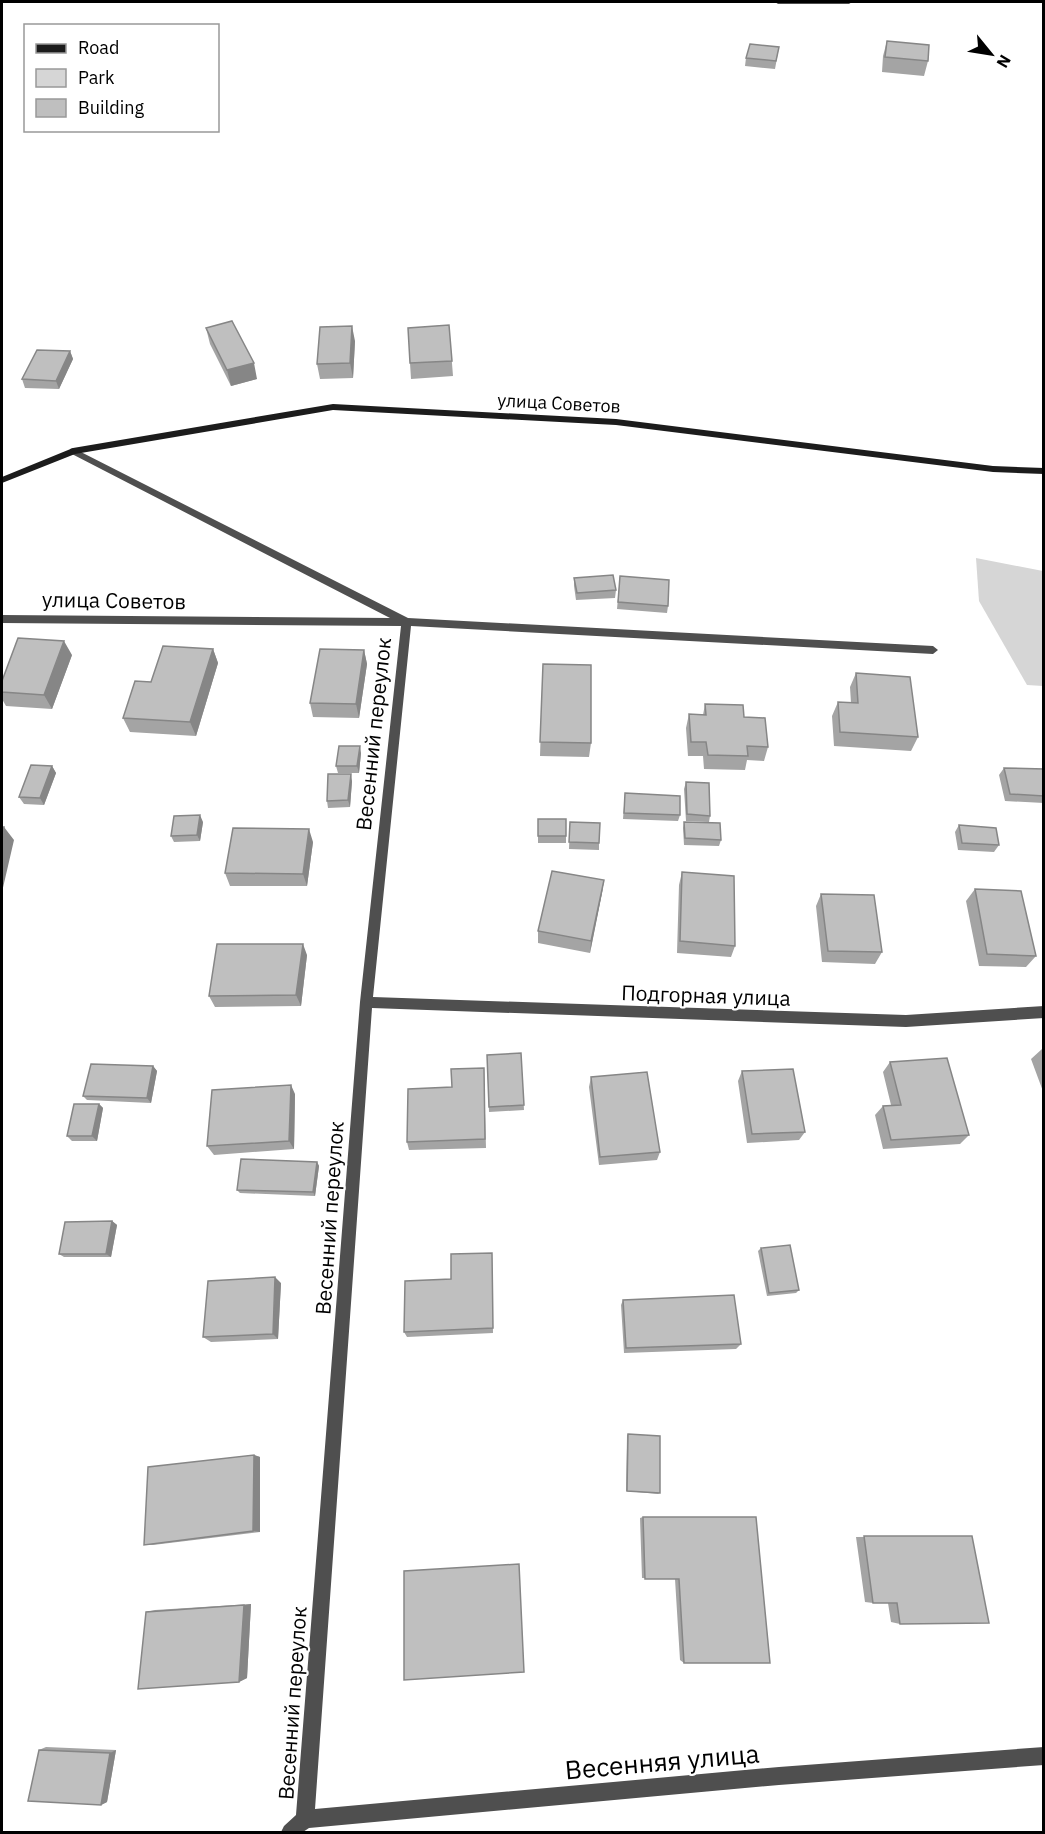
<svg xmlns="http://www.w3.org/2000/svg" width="1045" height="1834" viewBox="0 0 1045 1834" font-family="'IBM Plex Sans',sans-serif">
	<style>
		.green { fill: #d6d6d6 }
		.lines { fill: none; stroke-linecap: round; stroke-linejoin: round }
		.minor { fill: #4f4f4f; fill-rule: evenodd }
		.secondary { fill: #1c1c1c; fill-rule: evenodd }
		.wall { fill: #a4a4a4 }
		.shaded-wall { fill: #868686 }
		.building { fill: #bfbfbf; stroke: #868686; stroke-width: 1.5 }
		.labels { text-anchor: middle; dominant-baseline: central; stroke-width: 4.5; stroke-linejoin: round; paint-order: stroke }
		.far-street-label { font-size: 18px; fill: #000; stroke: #fff }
		.street-label { font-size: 21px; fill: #000; stroke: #fff }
		.near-street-label { font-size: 26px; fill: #000; stroke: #fff }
	</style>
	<rect width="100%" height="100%" fill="#fff"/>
	<path class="green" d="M976 558 1043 571V686L1027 685 979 601Z"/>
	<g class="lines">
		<path class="minor" d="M775 2H852L849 4H778Z
			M73 448 408 618 933 646 938 650 933 654 411 626 373 997 906 1015 1044 1006V1018L906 1027 372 1008 315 1809 779 1767 1044 1747V1765L779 1785 309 1828 303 1832H281L284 1826 296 1815 360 1002 401 626 2 623V615L390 618 70 453V449Z"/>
		<path class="secondary" d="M333 404 616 419 993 466 1044 468V474L993 472 616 425 333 410 75 454 2 483V477L73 448Z"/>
	</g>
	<path class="wall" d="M887 41 928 61 924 76 882 72 883 56Z
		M779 47 775 69 745 66 746 58Z
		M449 325 453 376 411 379 410 363Z
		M206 328 257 379 231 386 210 344Z
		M355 341 353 378 320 379 317 364Z
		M70 351 73 359 59 389 25 388 22 379Z
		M620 576 668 606 667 613 617 609Z
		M574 578 616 590 615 598 576 600 574 586Z
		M213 649 218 663 196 736 130 732 123 718 151 682Z
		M364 650 367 664 359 718 313 717 310 703Z
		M72 655 52 709 6 706 2 699V681Z
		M543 664 591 743 589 757 540 756Z
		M856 673 918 737 911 751 834 746 832 716 838 702 851 703 850 687Z
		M705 704 744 717 768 747 764 761 747 760 745 770 704 769 703 756H688L686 728 689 714 703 715Z
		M361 753 359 773H338L336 766Z
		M52 766 56 773 44 805 24 804 19 797Z
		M1004 768 1044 769V803L1005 801 999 775Z
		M352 781 350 807 328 808 327 801Z
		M686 782 710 816 709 822 686 821 684 789Z
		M625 793 680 815 678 821 623 819Z
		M538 819 566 836V843H538Z
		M203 822 200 841 174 842 171 836Z
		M570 822 599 843V850L569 849Z
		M684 822 721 840 719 846 684 845 683 828Z
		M959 825 999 845 994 852 958 850 955 832Z
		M313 842 307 886H230L225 873Z
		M682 872 735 946 731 957 677 953 679 885Z
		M604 880 602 893 590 953 538 943V931Z
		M975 889 1036 956 1026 967 979 966 966 901Z
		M821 894 882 952 875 964 822 962 816 906Z
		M307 955 301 1006 215 1007 209 996Z
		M1042 1049H1044V1094L1031 1059Z
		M521 1053 524 1110 489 1112 487 1055Z
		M890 1062 969 1135 960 1144 883 1149 875 1115 883 1106 891 1105 883 1072Z
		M153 1066 157 1071 151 1103 87 1100 83 1096Z
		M742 1071 805 1132 799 1140 747 1143 738 1081Z
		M591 1077 660 1152 657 1160 599 1165 589 1087Z
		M484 1078 486 1148 409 1150 407 1142 452 1087Z
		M295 1094 294 1149 214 1155 207 1146Z
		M99 1104 103 1108 97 1141H72L67 1136Z
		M317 1162 319 1166 315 1196 240 1193 237 1190Z
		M112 1221 117 1225 111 1257H64L59 1254Z
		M761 1248 799 1290 796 1293 767 1296 758 1251Z
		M492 1253 493 1333 407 1337 404 1332 451 1279Z
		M281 1283 278 1339 211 1342 203 1337Z
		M623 1300 741 1344 736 1349 624 1353 621 1305Z
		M628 1434 660 1493 658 1494 626 1491 627 1435Z
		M254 1455 260 1457V1532L153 1545H144Z
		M643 1517H756L684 1663 680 1660 675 1579 642 1578 640 1518Z
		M972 1536 900 1624 891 1622 888 1603H873L865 1602 856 1537Z
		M251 1604 247 1678 239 1682 146 1612 155 1610Z
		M46 1747 116 1750 107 1802 101 1805 39 1750Z"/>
	<path class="shaded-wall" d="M352 326 355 341 353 378 350 363Z
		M70 351 73 359 59 389 56 381Z
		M254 363 257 379 231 386 227 370Z
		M64 641 72 655 52 709 44 695Z
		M213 649 218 663 196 736 190 722Z
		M364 650 367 664 359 718 356 704Z
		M360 746 361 753 359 773 357 766Z
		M52 766 56 773 44 805 40 798Z
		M351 774 352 781 350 807 348 800Z
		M200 815 203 822 200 841 197 835Z
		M4 827 14 840 2 892V839Z
		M309 829 313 842 307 886 303 874Z
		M604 880 602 893 590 953 591 941Z
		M303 944 307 955 301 1006 296 995Z
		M153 1066 157 1071 151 1103 147 1098Z
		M291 1085 295 1094 294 1149 289 1141Z
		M99 1104 103 1108 97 1141 92 1136Z
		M317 1162 319 1166 315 1196 313 1192Z
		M112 1221 117 1225 111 1257 106 1254Z
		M275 1277 281 1283 278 1339 273 1334Z
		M254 1455 260 1457V1532L253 1531Z
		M251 1604 247 1678 239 1682 244 1605Z
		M116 1750 107 1802 101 1805 110 1753Z"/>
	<path class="building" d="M887 41 929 45 928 61 885 57Z
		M750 44 779 47 776 61 746 58Z
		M232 321 254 363 227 370 206 328Z
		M449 325 452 361 410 363 408 328Z
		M352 326 350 363 317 364 320 327Z
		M37 350 70 351 56 381 22 379Z
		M613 575 616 590 577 593 574 578Z
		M620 576 669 580 668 606 618 602Z
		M18 638 64 641 44 695 2 692V681Z
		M163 646 213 649 190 722 123 718 135 681 151 682Z
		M320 649 364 650 356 704 310 703Z
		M543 664 591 665V743L540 742Z
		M856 673 910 677 918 737 840 732 838 702 858 703Z
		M705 704 743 705 744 717 765 718 768 747 747 746 748 756 708 755 706 742H691L689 714 706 715Z
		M339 746H360L357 766H336Z
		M31 765 52 766 40 798 19 797Z
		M1004 768 1044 769V796L1010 794Z
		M328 774H351L348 800 327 801Z
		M686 782 709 783 710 816 687 814Z
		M625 793 680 796V815L624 813Z
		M200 815 197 835 171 836 174 816Z
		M538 819H566V836H538Z
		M570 822 600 823 599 843 569 842Z
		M684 822 720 823 721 840 685 838Z
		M959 825 996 828 999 845 962 843Z
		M2 827H4L2 839Z
		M233 828 309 829 303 874 225 873Z
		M552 871 604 880 591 941 538 931Z
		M682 872 734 876 735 946 680 941Z
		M975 889 1021 891 1036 956 987 954Z
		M821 894 874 895 882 952 828 951Z
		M217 944H303L296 995 209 996Z
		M521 1053 524 1105 489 1107 487 1055Z
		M947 1058 969 1135 891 1140 883 1106 901 1105 890 1062Z
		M91 1064 153 1066 147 1098 83 1096Z
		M484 1068 485 1139 407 1142 408 1089 452 1087 451 1069Z
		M793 1069 805 1132 752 1134 742 1071Z
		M647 1072 660 1152 600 1157 591 1077Z
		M291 1085 289 1141 207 1146 212 1090Z
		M74 1104H99L92 1136H67Z
		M241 1159 317 1162 313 1192 237 1190Z
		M112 1221 106 1254H59L65 1222Z
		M790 1245 799 1290 769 1293 761 1248Z
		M492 1253 493 1328 404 1332 405 1281 451 1279V1254Z
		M275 1277 273 1334 203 1337 208 1281Z
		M734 1295 741 1344 626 1348 623 1300Z
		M628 1434 660 1436V1493L627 1491Z
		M254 1455 253 1531 144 1545 148 1467Z
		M643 1517H756L770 1663H684L679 1579H645Z
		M864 1536H972L989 1623 900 1624 897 1603H873Z
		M519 1564 524 1672 404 1680V1571Z
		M244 1605 239 1682 138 1689 146 1612Z
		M39 1750 110 1753 101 1805 28 1801Z"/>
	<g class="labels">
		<g class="far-street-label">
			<text transform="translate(559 403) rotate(3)">улица Советов</text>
		</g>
		<g class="street-label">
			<text transform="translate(114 600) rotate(1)">улица Советов</text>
			<text transform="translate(373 734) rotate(-84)">Весенний переулок</text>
			<text transform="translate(706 995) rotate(2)">Подгорная улица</text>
			<text transform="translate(329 1218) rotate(-86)">Весенний переулок</text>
			<text transform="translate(292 1703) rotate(-86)">Весенний переулок</text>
		</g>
		<g class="near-street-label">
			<text transform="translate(662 1761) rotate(-5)">Весенняя улица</text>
		</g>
	</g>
	<rect width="1045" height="1834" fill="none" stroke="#000000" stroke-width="6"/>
	<rect x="24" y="24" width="195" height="108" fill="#ffffff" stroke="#999999" stroke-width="1.5"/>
	<rect x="36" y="44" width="30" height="9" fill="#1c1c1c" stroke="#999999" stroke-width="1.5"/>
	<text x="78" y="54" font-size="18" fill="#000000">Road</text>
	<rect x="36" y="69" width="30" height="18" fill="#d6d6d6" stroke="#999999" stroke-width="1.5"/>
	<text x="78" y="84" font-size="18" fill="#000000">Park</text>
	<rect x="36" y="99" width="30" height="18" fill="#bfbfbf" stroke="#999999" stroke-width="1.5"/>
	<text x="78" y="114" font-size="18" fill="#000000">Building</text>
	<g transform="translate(991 54) rotate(120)" stroke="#ffffff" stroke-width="4.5" paint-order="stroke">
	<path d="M0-4.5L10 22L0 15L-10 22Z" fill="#000000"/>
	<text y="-9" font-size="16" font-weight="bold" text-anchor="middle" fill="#000000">N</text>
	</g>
</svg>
